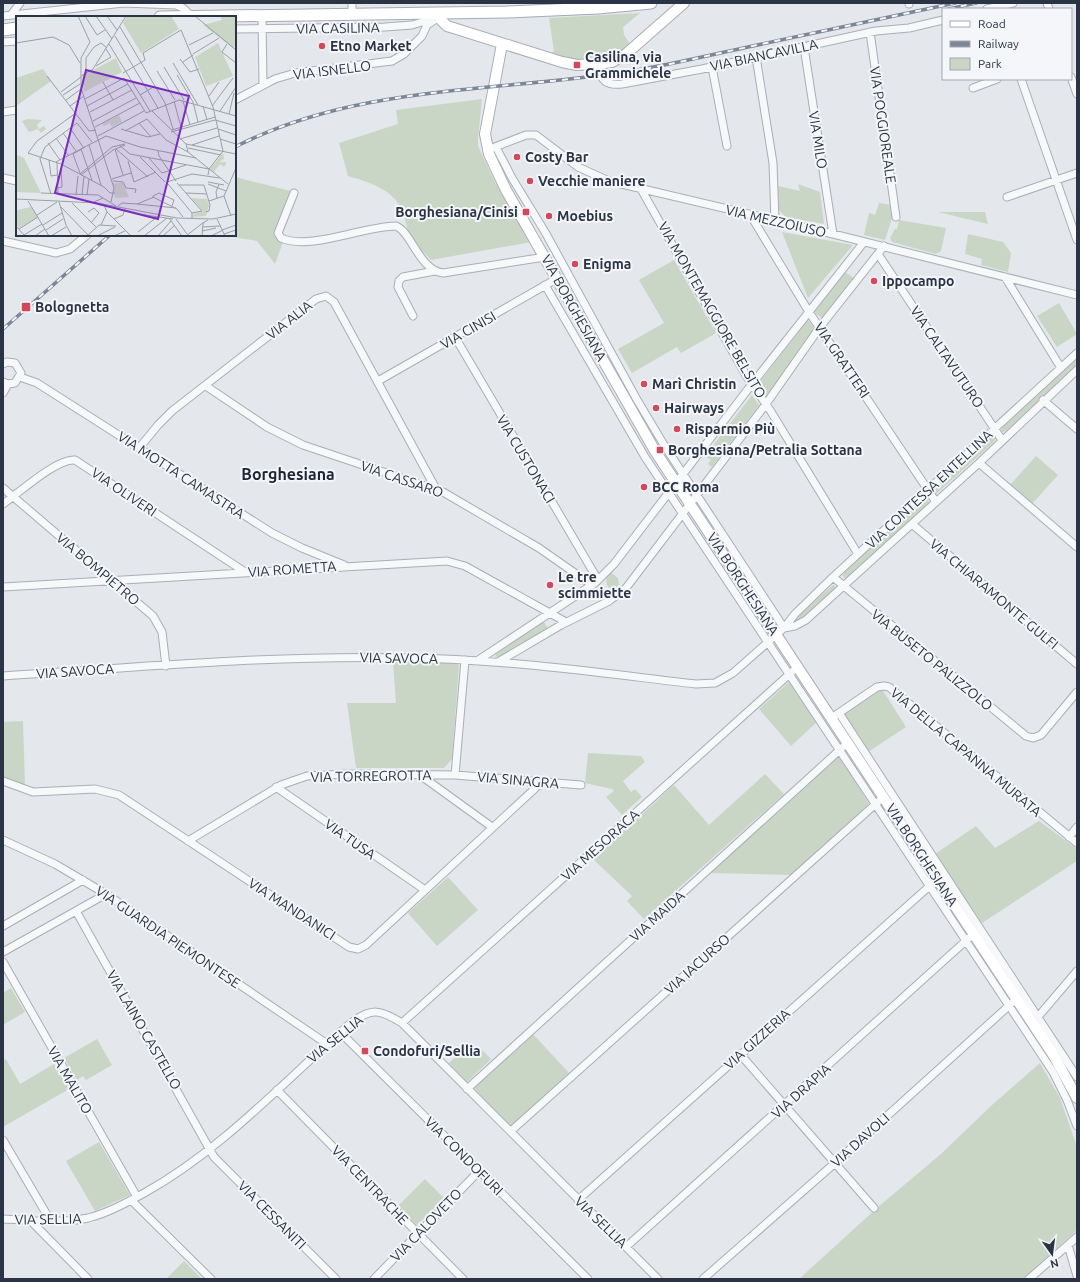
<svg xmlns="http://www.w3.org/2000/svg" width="1080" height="1282" viewBox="0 0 1080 1282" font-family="Ubuntu,sans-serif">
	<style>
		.green { fill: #c9d6c5 }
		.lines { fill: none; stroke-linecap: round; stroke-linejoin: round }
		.street-casing { stroke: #a9aeb7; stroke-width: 9 }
		.secondary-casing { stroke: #a9aeb7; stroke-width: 12 }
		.primary-casing { stroke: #a3abb8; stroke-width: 13 }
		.street { stroke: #f7f8fa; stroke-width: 7 }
		.secondary { stroke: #fff; stroke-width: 10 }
		.primary { stroke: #fff; stroke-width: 11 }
		.rail-casing { stroke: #7d8696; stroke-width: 3.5 }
		.rail { stroke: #f4f6f9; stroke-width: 2; stroke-dasharray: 6; stroke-linecap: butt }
		.poi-dot { fill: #d1495b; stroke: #f4f6f9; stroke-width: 1.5 }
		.labels { text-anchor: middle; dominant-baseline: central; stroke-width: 4; stroke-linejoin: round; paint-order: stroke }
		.street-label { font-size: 14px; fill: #2b3445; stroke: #f4f6f9 }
		.poi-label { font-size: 14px; font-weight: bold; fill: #2b3445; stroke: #f4f6f9; text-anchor: start }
		.quarter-label { font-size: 16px; font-weight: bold; fill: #1d2536; stroke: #f4f6f9 }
		.inset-road { fill: none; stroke: #9a9fa9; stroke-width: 1 }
		.view { fill: #7b2cbf; fill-opacity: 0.15; stroke: #7b2cbf; stroke-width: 2 }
		.inset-edge { fill: none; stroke: #2b3445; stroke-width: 2 }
	</style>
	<rect width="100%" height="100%" fill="#e4e7ec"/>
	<path class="green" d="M640 13 623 27 624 35 631 46 615 58 578 62 551 54 554 51 549 18Z
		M482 99 478 139V146L495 182 531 242 431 260C425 253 416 247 412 240 406 230 406 219 402 210 393 189 368 182 348 176L339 143 398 124 396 110Z
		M235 177 291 191 276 234 283 242 275 264 257 241 221 235H235Z
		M798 184 820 192 824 224 786 217 779 210 778 186 800 191Z
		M879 203 892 205 893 215 885 240 864 235 869 213 875 215Z
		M938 212H985L988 224Z
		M899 220 946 228 941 251 936 254 892 242 890 238 895 229H897Z
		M782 232 853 245 808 298Z
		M968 234 1003 242 1011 253 1008 272 981 265 982 259 965 254Z
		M674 260 716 333 681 353 677 347 632 373 618 349 664 323 639 280Z
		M845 272 855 279 823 319 814 312Z
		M1059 303 1077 334 1057 347 1037 316Z
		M808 320 816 330 766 399 756 387Z
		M1077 358V366L1006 431 1002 432 1001 427Z
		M752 395 759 405 712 467 708 464 711 460 705 456Z
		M992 436 996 438 994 442 935 495 933 492 934 489Z
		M1036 456 1058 475 1032 504 1010 485Z
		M924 498H928L929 503 847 578H844L843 575 845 571Z
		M610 572 618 578 619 585 613 594 607 585 606 577Z
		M833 585 835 586V589L799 624 793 623 794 619Z
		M544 622 548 629 502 656 495 657 496 653Z
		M393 662 454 663 459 665 452 759 444 768H356L347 703H396Z
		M790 681 817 722 791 746 759 709Z
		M882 689 906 727 868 752 844 714Z
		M23 721 25 786 3 777V722Z
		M588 753 641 756 645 762 623 781 631 792 635 789 642 797 622 815 606 797 614 791 612 789 585 783Z
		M839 754 869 804 792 875 710 873Z
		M765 774 784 794 644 919 627 901 632 896 593 859 674 785 709 825Z
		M1039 821 1077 849V861L982 923 935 854 976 826 995 848Z
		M448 877 478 910 437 946 408 913Z
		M11 988 25 1012 3 1025V993Z
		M532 1033 569 1073 511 1128 474 1088Z
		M97 1039 112 1065 86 1080 83 1076 77 1080 64 1058Z
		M466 1047 470 1051 475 1047 478 1050 480 1048 491 1059 467 1082 449 1063Z
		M6 1059 20 1084 54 1064 69 1089 3 1127V1060Z
		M1040 1063 1060 1098 1077 1147V1230L1023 1279H799L878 1207 941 1154 992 1105Z
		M99 1142 130 1195 95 1211 66 1161Z
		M425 1179 444 1198 417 1225 398 1206Z
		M184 1261 202 1279H166Z"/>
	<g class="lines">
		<g class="street-casing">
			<path id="street" d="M124 3 176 5 183 8 192 17
				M352 3V14
				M909 3V4
				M1047 3 1049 9
				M987 9 1013 3
				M11 15 20 3
				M3 16 124 3
				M262 16 263 85
				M235 29 385 27 412 25 436 18
				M870 32 896 217
				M3 42 17 41
				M804 47 833 234
				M756 57 773 163 775 221
				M597 64C600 80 606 86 622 84L702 69 876 31 909 28 943 20
				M712 67 727 146
				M1071 77 1077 94
				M1021 79 1077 240
				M973 88 997 79
				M235 100 275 79 295 73 392 61 404 54 422 36 427 25 439 17
				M3 112 17 110
				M496 147 512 178 545 232 636 398 664 445 784 628
				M487 150 526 135H536L578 167 609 181 833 234 1077 295
				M3 178 17 181
				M641 189 747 377 770 410 858 554
				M294 193 278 233 281 238C310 251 364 226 396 226 411 231 419 270 443 273L545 257
				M1007 197 1077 173
				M751 216 809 312 936 502
				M3 241 56 253 70 249 87 235
				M878 254 1002 440
				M1005 277 1061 368
				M545 285 645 457 1053 1072 1067 1100 1077 1126
				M413 316 398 287 399 281 403 277 435 271
				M455 337 598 580
				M3 364 7 362 15 363 21 373 15 383 8 384 3 382
				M20 377 37 383 272 533 302 548 344 565
				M378 381 558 278
				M206 386 267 427 303 445 443 492 539 548 592 585
				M3 393 8 384
				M1043 400 1077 429
				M140 447 158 425 172 411 316 299 326 296 334 302 436 489
				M979 463 1077 547
				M3 488 153 616 162 632 166 666
				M3 504C19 493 57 458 75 460L245 572
				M912 524 1077 664
				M833 577 1026 736 1033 738 1041 735 1077 692
				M3 587 447 561 465 566 566 622
				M784 628 795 626 806 620 979 463 1077 370
				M477 661 595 583 614 564 752 384 864 242
				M498 662 561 625 609 601 626 588 766 404 820 327 884 246
				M3 676C138 667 272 655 407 658 504 659 600 673 696 684L715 683 733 673 784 628 795 614 833 577 1077 353
				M839 713 1077 1077
				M836 715 877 687 884 686 889 687 1077 843
				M420 775 492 827
				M455 775 465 660
				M3 781 33 792 95 789 119 795 349 947 358 949 366 945 542 782
				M276 787 425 890
				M1069 837 1077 827
				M3 840 55 864 106 894 327 1044
				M188 841 281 785 307 776 346 774 455 775 581 785
				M76 911 214 1157 336 1279
				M3 926 83 880
				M3 952 106 894
				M3 962 137 1197
				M1037 1018 1077 971
				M402 1023 793 671
				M340 1032 588 1279
				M740 1054 874 1208
				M467 1089 843 747
				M277 1090 463 1279
				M511 1131 879 801
				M3 1140 50 1220
				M131 1200 211 1279
				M578 1200 933 883
				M3 1219C30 1220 61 1224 88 1218 108 1213 128 1202 146 1192 223 1149 284 1081 351 1023 372 1007 381 1010 402 1023L658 1279
				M30 1220 88 1279
				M1068 1245 1077 1276
				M626 1247 969 938
				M374 1279 479 1171
				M703 1279 835 1163 1012 1003
				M1029 1279 1077 1237"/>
		</g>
		<g class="secondary-casing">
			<path id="secondary" d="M439 13 441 20 447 26 562 62 577 65 597 64 612 62 626 54 684 3
				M502 44 485 134 489 154 506 190 655 451 1054 1056 1077 1098"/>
		</g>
		<g class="primary-casing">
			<path id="primary" d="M160 17 507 12 598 8 651 3
				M3 30 17 28"/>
		</g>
		<use href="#street" class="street"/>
		<use href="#secondary" class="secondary"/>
		<use href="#primary" class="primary"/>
		<g class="rail-casing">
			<path id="rail" d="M949 9 976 3
				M235 147C354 86 488 92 618 73 662 67 705 56 748 47 817 32 886 18 955 3
				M3 329 110 235"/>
		</g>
		<use href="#rail" class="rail"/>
	</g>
	<g class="poi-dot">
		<circle cx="322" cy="46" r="4"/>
		<rect x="573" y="61" width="8" height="8" rx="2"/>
		<circle cx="517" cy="157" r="4"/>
		<circle cx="530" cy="181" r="4"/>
		<rect x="522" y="208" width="8" height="8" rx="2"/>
		<circle cx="549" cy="216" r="4"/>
		<circle cx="575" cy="264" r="4"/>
		<circle cx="874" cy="281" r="4"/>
		<rect x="21" y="302" width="10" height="10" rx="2"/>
		<circle cx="644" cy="384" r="4"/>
		<circle cx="656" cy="408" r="4"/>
		<circle cx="677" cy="429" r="4"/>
		<rect x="656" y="446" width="8" height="8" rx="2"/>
		<circle cx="644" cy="487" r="4"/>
		<circle cx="550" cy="585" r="4"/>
		<rect x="361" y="1047" width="8" height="8" rx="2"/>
	</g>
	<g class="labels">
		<g class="street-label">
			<text transform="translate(338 28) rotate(-1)">VIA CASILINA</text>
			<text transform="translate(764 55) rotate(-12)">VIA BIANCAVILLA</text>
			<text transform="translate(332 70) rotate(-7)">VIA ISNELLO</text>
			<text transform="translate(883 125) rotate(82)">VIA POGGIOREALE</text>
			<text transform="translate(818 140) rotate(81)">VIA MILO</text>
			<text transform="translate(776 221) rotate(13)">VIA MEZZOIUSO</text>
			<text transform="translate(574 308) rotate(61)">VIA BORGHESIANA</text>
			<text transform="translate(712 310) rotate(60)">VIA MONTEMAGGIORE BELSITO</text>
			<text transform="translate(289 320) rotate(-38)">VIA ALIA</text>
			<text transform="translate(468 330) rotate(-30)">VIA CINISI</text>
			<text transform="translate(947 357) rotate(56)">VIA CALTAVUTURO</text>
			<text transform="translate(842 360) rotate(56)">VIA GRATTERI</text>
			<text transform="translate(526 459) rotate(59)">VIA CUSTONACI</text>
			<text transform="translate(181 475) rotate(33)">VIA MOTTA CAMASTRA</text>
			<text transform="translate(402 479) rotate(19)">VIA CASSARO</text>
			<text transform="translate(929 489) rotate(-43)">VIA CONTESSA ENTELLINA</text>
			<text transform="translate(124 492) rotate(34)">VIA OLIVERI</text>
			<text transform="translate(98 569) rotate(40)">VIA BOMPIETRO</text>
			<text transform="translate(292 569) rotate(-4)">VIA ROMETTA</text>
			<text transform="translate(743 584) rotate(57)">VIA BORGHESIANA</text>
			<text transform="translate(994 594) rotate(40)">VIA CHIARAMONTE GULFI</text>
			<text transform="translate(399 658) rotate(1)">VIA SAVOCA</text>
			<text transform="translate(932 660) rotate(39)">VIA BUSETO PALIZZOLO</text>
			<text transform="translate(75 671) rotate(-4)">VIA SAVOCA</text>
			<text transform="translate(966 752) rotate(40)">VIA DELLA CAPANNA MURATA</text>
			<text transform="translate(371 776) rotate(-1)">VIA TORREGROTTA</text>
			<text transform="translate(518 780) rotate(5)">VIA SINAGRA</text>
			<text transform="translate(350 839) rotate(35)">VIA TUSA</text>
			<text transform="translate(600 845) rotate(-42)">VIA MESORACA</text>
			<text transform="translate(922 855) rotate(57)">VIA BORGHESIANA</text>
			<text transform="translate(292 909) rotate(33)">VIA MANDANICI</text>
			<text transform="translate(657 916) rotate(-42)">VIA MAIDA</text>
			<text transform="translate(168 937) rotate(34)">VIA GUARDIA PIEMONTESE</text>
			<text transform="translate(697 964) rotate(-42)">VIA IACURSO</text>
			<text transform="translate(144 1030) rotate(60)">VIA LAINO CASTELLO</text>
			<text transform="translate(335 1039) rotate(-39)">VIA SELLIA</text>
			<text transform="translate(757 1039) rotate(-42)">VIA GIZZERIA</text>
			<text transform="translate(70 1080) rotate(60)">VIA MALITO</text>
			<text transform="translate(801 1091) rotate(-42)">VIA DRAPIA</text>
			<text transform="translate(860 1140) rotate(-42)">VIA DAVOLI</text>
			<text transform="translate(464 1156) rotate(45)">VIA CONDOFURI</text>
			<text transform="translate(370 1185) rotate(46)">VIA CENTRACHE</text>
			<text transform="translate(272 1215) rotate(45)">VIA CESSANITI</text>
			<text transform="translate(48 1219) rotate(-1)">VIA SELLIA</text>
			<text transform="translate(601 1222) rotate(44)">VIA SELLIA</text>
			<text transform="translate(426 1225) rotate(-46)">VIA CALOVETO</text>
		</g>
		<g class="poi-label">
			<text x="330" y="46">Etno Market</text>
			<text x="585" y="57">Casilina, via<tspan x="585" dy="16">Grammichele</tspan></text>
			<text x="525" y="157">Costy Bar</text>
			<text x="538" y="181">Vecchie maniere</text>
			<text x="518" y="212" text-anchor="end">Borghesiana/Cinisi</text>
			<text x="557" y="216">Moebius</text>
			<text x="583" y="264">Enigma</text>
			<text x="882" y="281">Ippocampo</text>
			<text x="35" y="307">Bolognetta</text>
			<text x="652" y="384">Marì Christin</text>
			<text x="664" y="408">Hairways</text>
			<text x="685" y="429">Risparmio Più</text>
			<text x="668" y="450">Borghesiana/Petralia Sottana</text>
			<text x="652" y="487">BCC Roma</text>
			<text x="558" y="577">Le tre<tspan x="558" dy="16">scimmiette</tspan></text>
			<text x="373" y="1051">Condofuri/Sellia</text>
		</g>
		<g class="quarter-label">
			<text x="288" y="474">Borghesiana</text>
		</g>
	</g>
	<g transform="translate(16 16)">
		<rect width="220" height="220" fill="#e4e7ec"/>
		<path d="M111 0H155L163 13 125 37 107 7ZM204 0H220V28L217 32 187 9 206 4ZM202 27 217 60 190 70 179 41ZM100 42 106 56 68 76 66 60ZM27 53 35 65 0 90V62ZM103 99 106 106 96 111 94 107 88 110 86 108ZM11 103 26 104 21 109 23 113 28 110 30 113 25 117 22 113 13 116 6 105ZM207 137 208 143 203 146H210V148L208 151 204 148 198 156 194 153ZM1 139 8 142 25 177 0 176ZM97 167H107L113 181 99 182ZM175 182 191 183 193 189 190 200 177 201V198L187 195ZM0 190 1 194 15 191 22 201 3 212 0 208Z" fill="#c9d6c5"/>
		<path class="inset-road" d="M62 0 74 26 65 42V72L98 172 95 186M69 0 81 19 89 14M80 0 96 23M91 0 101 14M179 0 220 34M104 11 149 87 157 113M99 20 142 92M0 27 37 21 53 29 64 47M93 28 134 95M211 28 206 36 220 47M173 29 197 17M177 38 203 22M164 43 174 56 183 53M167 46 177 39M157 47 182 89M80 50 95 41 90 33M148 51 168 84M141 55 159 84M107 57 129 44 127 37 165 14 197 91 207 135 193 153 192 159M70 58V42L78 31 85 27 91 32M161 59 177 86 182 106M31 60 73 115 80 114M65 60 77 53 110 0M87 66 97 84M45 76 65 61M47 79 64 68M124 79 139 70M193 80 203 66M69 83 108 62 130 97 163 84 220 100M50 84 65 73M158 85 165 111M167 85 174 109M54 90 68 80M71 90 112 68M187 90 191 104M196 90 217 62M136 95 170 128 172 136M204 95 220 71M74 96 116 74M60 97 21 125 12 137 45 148 88 171 94 177H99M213 98 218 77M77 105 120 82M123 107 135 121M79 111 124 87M54 112 67 131M105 113 132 121 144 118M202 113 220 119M156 114 199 101M109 115 131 103 150 124 172 136 212 168M155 116 199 104 220 110M47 117 60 135M82 120 128 95M40 122 52 139M164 123 201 112M204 123 220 128M32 127 44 144M170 128 220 138M73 129 85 169M103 129 114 138 193 153M176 129 203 120M172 132 205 139M65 133 76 164M99 133 107 159M100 133 132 161M142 135 143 140 160 165M57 138 69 131M57 138 64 157M124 141 149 166M133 142 146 157 170 149M33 144 35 160 41 159M112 145 118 166 140 156M40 146 90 120 124 131 180 142M41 147 42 178M64 158 96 131 109 128M65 159 97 134 109 129M96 163 115 157M97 165 107 166 110 172 120 173 119 177M151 166 176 158 204 162M192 166 208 169M161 167 186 195 176 197M152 168 176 197V202M192 168 210 175M163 169H188L194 189 193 195 190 196M42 172 46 171 45 153M25 177 82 179 87 182M170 177 191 178M35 178 24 143 29 131 61 107 76 126M60 179 62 160M66 179 68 160M71 179 73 163M201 182 200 176 203 168M0 183 81 187 161 202 197 203 220 198M12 185 33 220M193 185 208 180M43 186 50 209 56 220M78 186 87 182 100 190M56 187 80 211M121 188 160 192M88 189 91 196 115 220M102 190 106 187 121 188 138 181M156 190 158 184 143 177 137 180V181L161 193 167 201M45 191 72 219M72 196 78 192 83 197 75 207M122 198 157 203M21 199 41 186M215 200 208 180 220 152M153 202 166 220M98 203 107 199 109 193M160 203 171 218M201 203 209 220M27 209 46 197M85 209 91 196M0 210 9 220M186 211 204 210M3 213 22 201M30 214 47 203M206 214 220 209M186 215 200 212M122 216 141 201M208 218 220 214M8 219 26 208M19 220 29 213M35 220 50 211M71 220 83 209 100 210M81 220 99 211M98 220 109 215M128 220 151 202M142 220 155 205M147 220 158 210M170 220 188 206M186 220 187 207 192 204M195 220 207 214"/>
		<path class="view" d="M70 54 173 80 142 203 39 177Z"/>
		<rect width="220" height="220" class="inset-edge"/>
	</g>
	<rect width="1080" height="1282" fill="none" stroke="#2b3445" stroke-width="8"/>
	<rect x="942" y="8" width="130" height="72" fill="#f4f6f9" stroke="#a4a8b1"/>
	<rect x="950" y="21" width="20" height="6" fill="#ffffff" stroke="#a4a8b1"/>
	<text x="978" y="28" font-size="12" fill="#2b3445">Road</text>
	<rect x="950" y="41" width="20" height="6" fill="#7d8696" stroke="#a4a8b1"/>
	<text x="978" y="48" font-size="12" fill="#2b3445">Railway</text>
	<rect x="950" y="58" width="20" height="12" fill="#c9d6c5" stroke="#a4a8b1"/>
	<text x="978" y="68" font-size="12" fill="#2b3445">Park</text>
	<g transform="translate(1052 1254) rotate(166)" stroke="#f4f6f9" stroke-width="3" paint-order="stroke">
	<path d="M0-3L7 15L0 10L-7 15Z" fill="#2b3445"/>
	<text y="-6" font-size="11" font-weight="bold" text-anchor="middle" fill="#2b3445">N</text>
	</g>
</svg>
